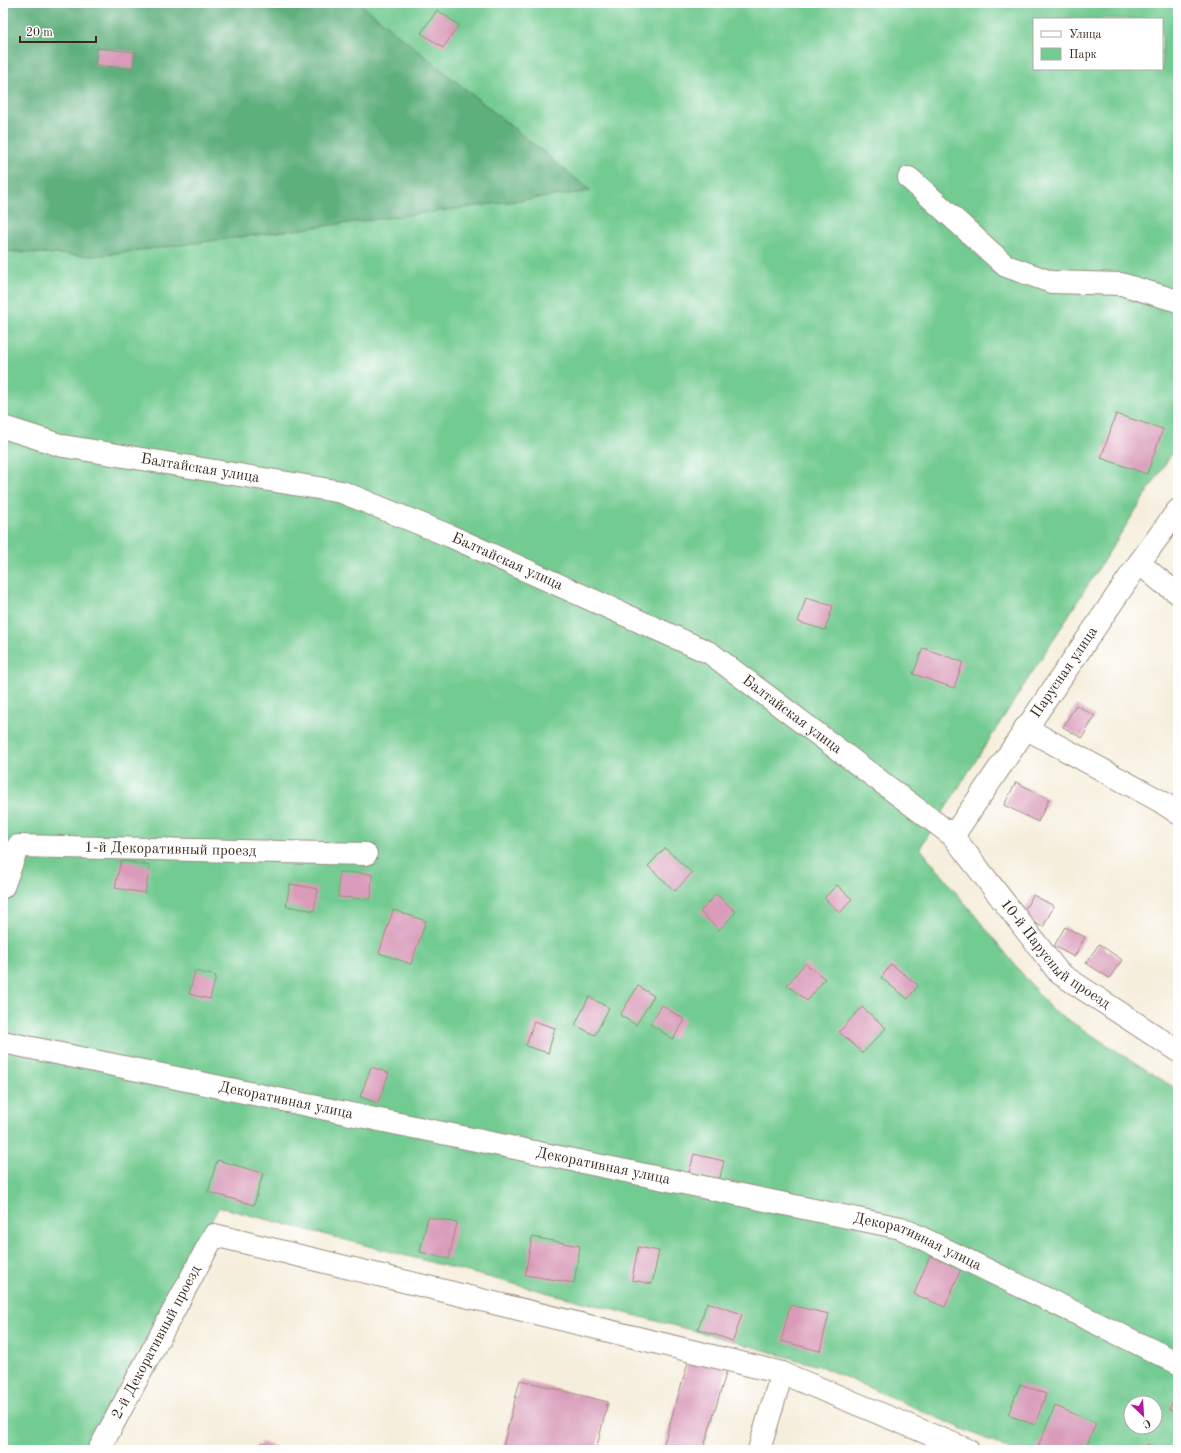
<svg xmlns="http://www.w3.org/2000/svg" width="1181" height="1453" viewBox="0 0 1181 1453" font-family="'Old Standard TT',serif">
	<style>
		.green { fill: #72cb91; stroke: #567a58; fill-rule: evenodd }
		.forest { fill: #5daf7b; stroke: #4c6c4c }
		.building { fill: #d99bb9 }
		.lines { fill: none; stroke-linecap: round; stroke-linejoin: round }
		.minor-casing { stroke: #988c7d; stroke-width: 24 }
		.minor { stroke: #fff; stroke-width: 22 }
		.labels { text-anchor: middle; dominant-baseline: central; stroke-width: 3; stroke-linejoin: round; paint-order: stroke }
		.street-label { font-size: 15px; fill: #3b2a1e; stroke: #fff }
	</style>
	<rect width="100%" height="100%" fill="#fff"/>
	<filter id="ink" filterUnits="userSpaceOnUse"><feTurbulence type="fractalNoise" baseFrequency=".025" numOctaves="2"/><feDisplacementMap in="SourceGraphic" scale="8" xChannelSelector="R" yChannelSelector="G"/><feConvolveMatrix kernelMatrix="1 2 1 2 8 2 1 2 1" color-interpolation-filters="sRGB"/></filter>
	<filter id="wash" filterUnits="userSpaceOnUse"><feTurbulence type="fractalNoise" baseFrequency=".012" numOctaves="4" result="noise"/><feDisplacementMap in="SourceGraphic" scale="16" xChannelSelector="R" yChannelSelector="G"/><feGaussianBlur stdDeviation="0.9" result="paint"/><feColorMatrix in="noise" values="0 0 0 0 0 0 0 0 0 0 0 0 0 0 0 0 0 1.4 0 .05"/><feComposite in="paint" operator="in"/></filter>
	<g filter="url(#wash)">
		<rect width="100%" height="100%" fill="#f6eedc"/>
		<path class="green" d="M359 3H1178V444L920 848 1051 1009 1178 1090V1450H1011L822 1367 733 1341 219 1207 84 1450H3V251L95 256 591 191ZM1034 19H1162V69H1034ZM1131 1403H1155V1427H1131Z"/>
		<path class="forest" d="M3 3H359L591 191 95 256 3 251Z"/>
		<g id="blocks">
			<path class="building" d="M437 10 459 25 443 48 421 33Z
				M97 48 135 52 133 69 95 65Z
				M1116 414 1163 429 1147 474 1101 458Z
				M806 598 833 606 825 630 798 622Z
				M923 648 963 662 954 688 913 674Z
				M1076 705 1095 716 1082 738 1063 727Z
				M1016 782 1049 799 1038 822 1004 805Z
				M665 848 692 873 675 891 648 866Z
				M121 860 150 866 145 893 115 888Z
				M339 872 372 874 371 899 338 897Z
				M290 884 318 889 314 911 286 906Z
				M837 885 852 899 840 913 824 898Z
				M716 894 736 912 719 930 700 912Z
				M1033 895 1054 906 1043 927 1021 916Z
				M393 910 426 921 411 964 379 953Z
				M1065 927 1085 937 1074 957 1054 946Z
				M1099 944 1122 960 1109 978 1086 963Z
				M805 963 825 979 807 1001 787 985Z
				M891 964 918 985 908 999 881 978Z
				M195 971 216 976 210 999 189 994Z
				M638 986 654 996 636 1025 620 1015Z
				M589 997 609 1008 595 1035 575 1025Z
				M662 1005 685 1020 673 1039 650 1024Z
				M862 1007 886 1028 863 1053 839 1032Z
				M534 1021 555 1028 548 1053 526 1046Z
				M371 1067 389 1073 378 1103 360 1097Z
				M694 1154 724 1161 719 1181 689 1173Z
				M217 1160 263 1173 254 1205 208 1192Z
				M428 1217 457 1223 449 1259 420 1252Z
				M532 1237 580 1246 574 1283 525 1275Z
				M638 1247 659 1251 652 1284 632 1280Z
				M930 1256 961 1269 945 1307 914 1294Z
				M707 1302 742 1314 733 1341 698 1329Z
				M790 1305 829 1314 820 1351 781 1341Z
				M690 1356 728 1367 703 1450H662Z
				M520 1380 608 1402 596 1450H517L503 1446Z
				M1020 1384 1046 1394 1035 1425 1008 1415Z
				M1178 1392V1413L1169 1409Z
				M1055 1406 1096 1423 1085 1450H1040L1037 1449Z
				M261 1442 285 1450H258Z
				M1147 1444 1161 1450H1144Z"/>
		</g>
	</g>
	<g filter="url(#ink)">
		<use href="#blocks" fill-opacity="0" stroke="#988c7d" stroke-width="1"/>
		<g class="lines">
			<g class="minor-casing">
				<g id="minor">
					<path d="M909 178 1006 266 1051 282 1121 284 1178 301"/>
					<path id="s1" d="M3 427 63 446 342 492 450 536 710 653 953 836 1059 973 1178 1051"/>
					<path d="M1139 563 1162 582 1178 593"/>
					<path d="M1025 728 1160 801 1178 813"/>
					<path id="s2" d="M953 836 1139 563 1178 510"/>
					<path id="s3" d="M3 887 18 846 366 854"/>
					<path id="s4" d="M3 1042 901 1228 1178 1363"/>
					<path id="s5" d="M99 1450 214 1235 782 1373 968 1450"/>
					<path d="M759 1450 782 1373"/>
				</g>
			</g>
			<use href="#minor" class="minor"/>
		</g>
	</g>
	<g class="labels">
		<g class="street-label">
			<text stroke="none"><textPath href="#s1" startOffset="202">Балтайская улица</textPath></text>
			<text stroke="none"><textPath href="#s1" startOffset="525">Балтайская улица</textPath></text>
			<text stroke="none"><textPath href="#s2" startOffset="198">Парусная улица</textPath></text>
			<text stroke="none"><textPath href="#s1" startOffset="850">Балтайская улица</textPath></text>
			<text stroke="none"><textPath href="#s3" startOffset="196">1-й Декоративный проезд</textPath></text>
			<text stroke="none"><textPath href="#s1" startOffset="1209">10-й Парусный проезд</textPath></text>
			<text stroke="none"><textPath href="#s4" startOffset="289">Декоративная улица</textPath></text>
			<text stroke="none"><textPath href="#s4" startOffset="613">Декоративная улица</textPath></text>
			<text stroke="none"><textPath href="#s4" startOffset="937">Декоративная улица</textPath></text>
			<text stroke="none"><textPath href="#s5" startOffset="122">2-й Декоративный проезд</textPath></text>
		</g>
	</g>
	<rect width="1181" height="1453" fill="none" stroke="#fff" stroke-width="16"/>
	<rect x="1033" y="18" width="130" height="52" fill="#ffffff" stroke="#b1aaa5"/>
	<rect x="1041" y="31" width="20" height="6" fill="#ffffff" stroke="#b1aaa5"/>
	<text x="1069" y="38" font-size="12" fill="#3b2a1e">Улица</text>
	<rect x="1041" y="48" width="20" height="12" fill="#72cb91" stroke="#b1aaa5"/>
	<text x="1069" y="58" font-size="12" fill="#3b2a1e">Парк</text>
	<g transform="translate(1143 1415) rotate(155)"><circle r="19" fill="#ffffff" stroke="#b1aaa5"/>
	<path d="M0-3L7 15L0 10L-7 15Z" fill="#b5179e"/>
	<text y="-6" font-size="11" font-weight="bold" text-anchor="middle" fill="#3b2a1e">С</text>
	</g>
	<path d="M20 36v6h76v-6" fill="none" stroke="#3b2a1e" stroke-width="2"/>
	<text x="26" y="36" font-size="12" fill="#3b2a1e" stroke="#ffffff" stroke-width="3" paint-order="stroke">20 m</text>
</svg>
